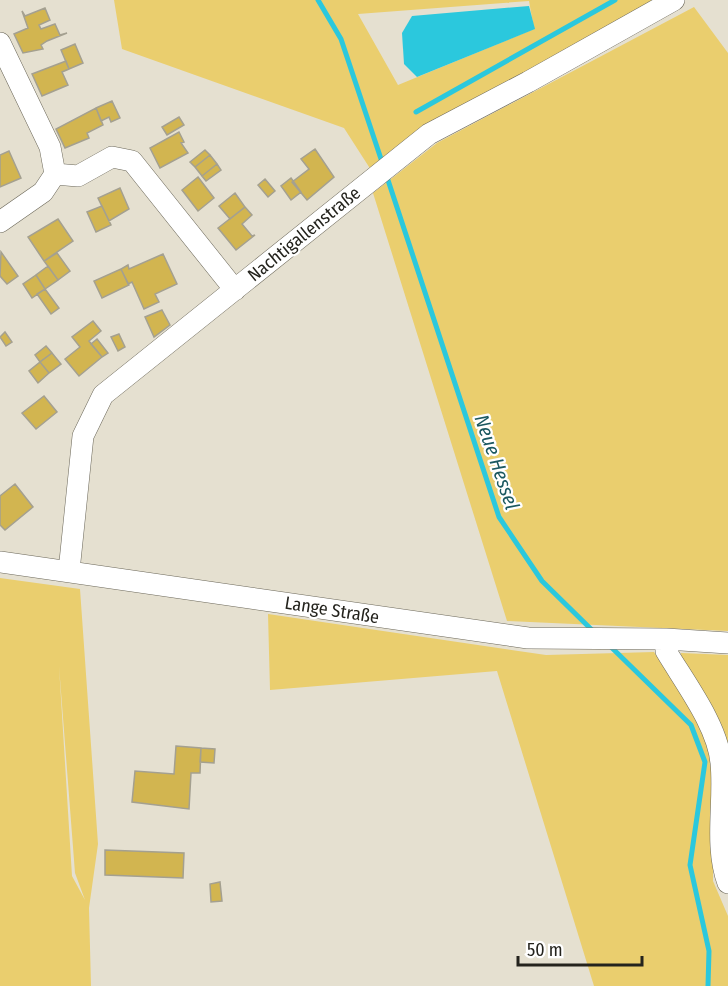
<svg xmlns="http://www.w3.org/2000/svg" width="728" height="986" viewBox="0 0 728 986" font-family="'Fira Sans Condensed',sans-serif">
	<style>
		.green { fill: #eace6e; fill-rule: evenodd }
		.water { fill: #2bc8dd }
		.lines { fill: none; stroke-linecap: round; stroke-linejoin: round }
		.stream { stroke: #2bc8dd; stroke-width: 5 }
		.building { fill: #d2b550; stroke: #a4a090; stroke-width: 1.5 }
		.minor-casing { stroke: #6b6759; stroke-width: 22 }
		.minor { stroke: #fff; stroke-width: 21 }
		.labels { text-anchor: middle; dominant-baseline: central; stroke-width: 4.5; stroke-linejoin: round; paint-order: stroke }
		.street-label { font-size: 18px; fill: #24231d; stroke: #fff }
		.water-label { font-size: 20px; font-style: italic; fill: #1b5860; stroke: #fff }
	</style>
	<rect width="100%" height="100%" fill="#e5e0d0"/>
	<path class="green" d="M114 0H665L371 170 344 128 122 49ZM529 1 534 29 398 85 358 14Z
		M694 7 728 53V631L507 621 373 193 437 143Z
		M0 578 80 589 98 844 89 908 91 986H0ZM59 666 75 873 85 900 72 876Z
		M268 614 546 655 654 652 706 733 713 761V881L728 916V986H594L497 671 270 690Z
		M681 653 728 655V819L726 762 682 665Z"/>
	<path class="water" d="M529 6 535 29 417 77 404 64 402 33 412 16Z"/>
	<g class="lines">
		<path class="stream" d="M318 0 341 39 383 165
			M416 112 615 0
			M386 174 499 517 542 581 595 633
			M609 645 691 725 705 762 690 865 709 951 708 986"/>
	</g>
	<path class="building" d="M45 8 50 20 39 25 41 29 55 24 60 35 67 33 47 41 41 45 43 49 23 53 14 34 28 28 22 11 25 16Z
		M75 44 83 63 69 69 61 50Z
		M66 61 69 69 62 72 68 85 42 96 32 74Z
		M112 101 120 118 111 122 109 117 101 121 96 108Z
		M96 108 103 125 87 133 89 138 65 148 56 129Z
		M179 117 184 125 167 135 162 127Z
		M179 132 184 142 181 143 188 153 160 168 150 148Z
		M315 149 334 177 307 200 292 182 309 169 301 159Z
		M205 150 210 155 195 167 190 162Z
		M9 151 21 178 0 187V155Z
		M210 155 217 164 202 176 195 167Z
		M217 164 221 170 206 181 202 176Z
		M198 177 214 198 198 211 182 190Z
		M291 178 301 192 291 200 281 186Z
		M265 179 275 191 268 197 258 185Z
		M120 188 129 209 109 221 98 198Z
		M235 193 245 207 230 219 219 206Z
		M102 206 111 225 96 232 87 212Z
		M245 207 252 215 242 224 252 236 255 235 236 250 218 228Z
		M58 219 73 241 44 261 28 237Z
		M1 252 18 276 7 284 0 276Z
		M57 253 70 271 58 280 44 261Z
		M163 254 177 284 155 294 159 302 144 309 132 282 128 284 121 269 128 265 129 269Z
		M48 266 58 280 45 289 36 275Z
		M121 269 129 285 102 298 94 281Z
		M36 275 45 289 32 298 23 284Z
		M45 289 59 308 51 314 37 294Z
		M162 310 170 325 154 337 145 317Z
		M93 321 101 331 89 341 102 357 79 376 65 359 80 347 72 337Z
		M5 332 12 342 6 346 0 337Z
		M119 334 125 347 118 351 111 337Z
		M97 339 108 353 102 357 91 344Z
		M46 346 52 353 40 362 35 355Z
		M52 353 61 364 49 373 40 362Z
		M40 362 49 373 38 383 29 371Z
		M44 396 57 412 36 429 22 413Z
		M15 484 33 507 5 530 0 525V496Z
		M176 746 201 748 200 773H191L189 809 132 802 135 771 174 774Z
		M201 748 215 749 214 763 200 762Z
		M105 850 184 853 183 878 105 875Z
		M220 882 222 901 211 902 210 884Z"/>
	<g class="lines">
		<g class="minor-casing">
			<path id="minor" d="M0 43 50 147 55 174
				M55 174 78 176 112 157 132 161 235 290
				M0 222 43 192 55 174
				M0 562 528 638 666 639 728 643
				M69 571 83 436 103 395 429 134 528 82 674 0
				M666 639V651C685 683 718 726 721 763 725 801 714 846 728 883"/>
		</g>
		<use href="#minor" class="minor"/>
	</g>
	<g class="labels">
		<g class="street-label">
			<text transform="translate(304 234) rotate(-39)">Nachtigallenstraße</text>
			<text transform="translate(332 610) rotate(9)">Lange Straße</text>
		</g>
		<g class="water-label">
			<text transform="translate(497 462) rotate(71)">Neue Hessel</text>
		</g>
	</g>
	<path d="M518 956v9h124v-9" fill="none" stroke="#24231d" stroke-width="3"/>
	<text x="527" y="956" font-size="18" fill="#24231d" stroke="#ffffff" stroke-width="4.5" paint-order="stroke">50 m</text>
</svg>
